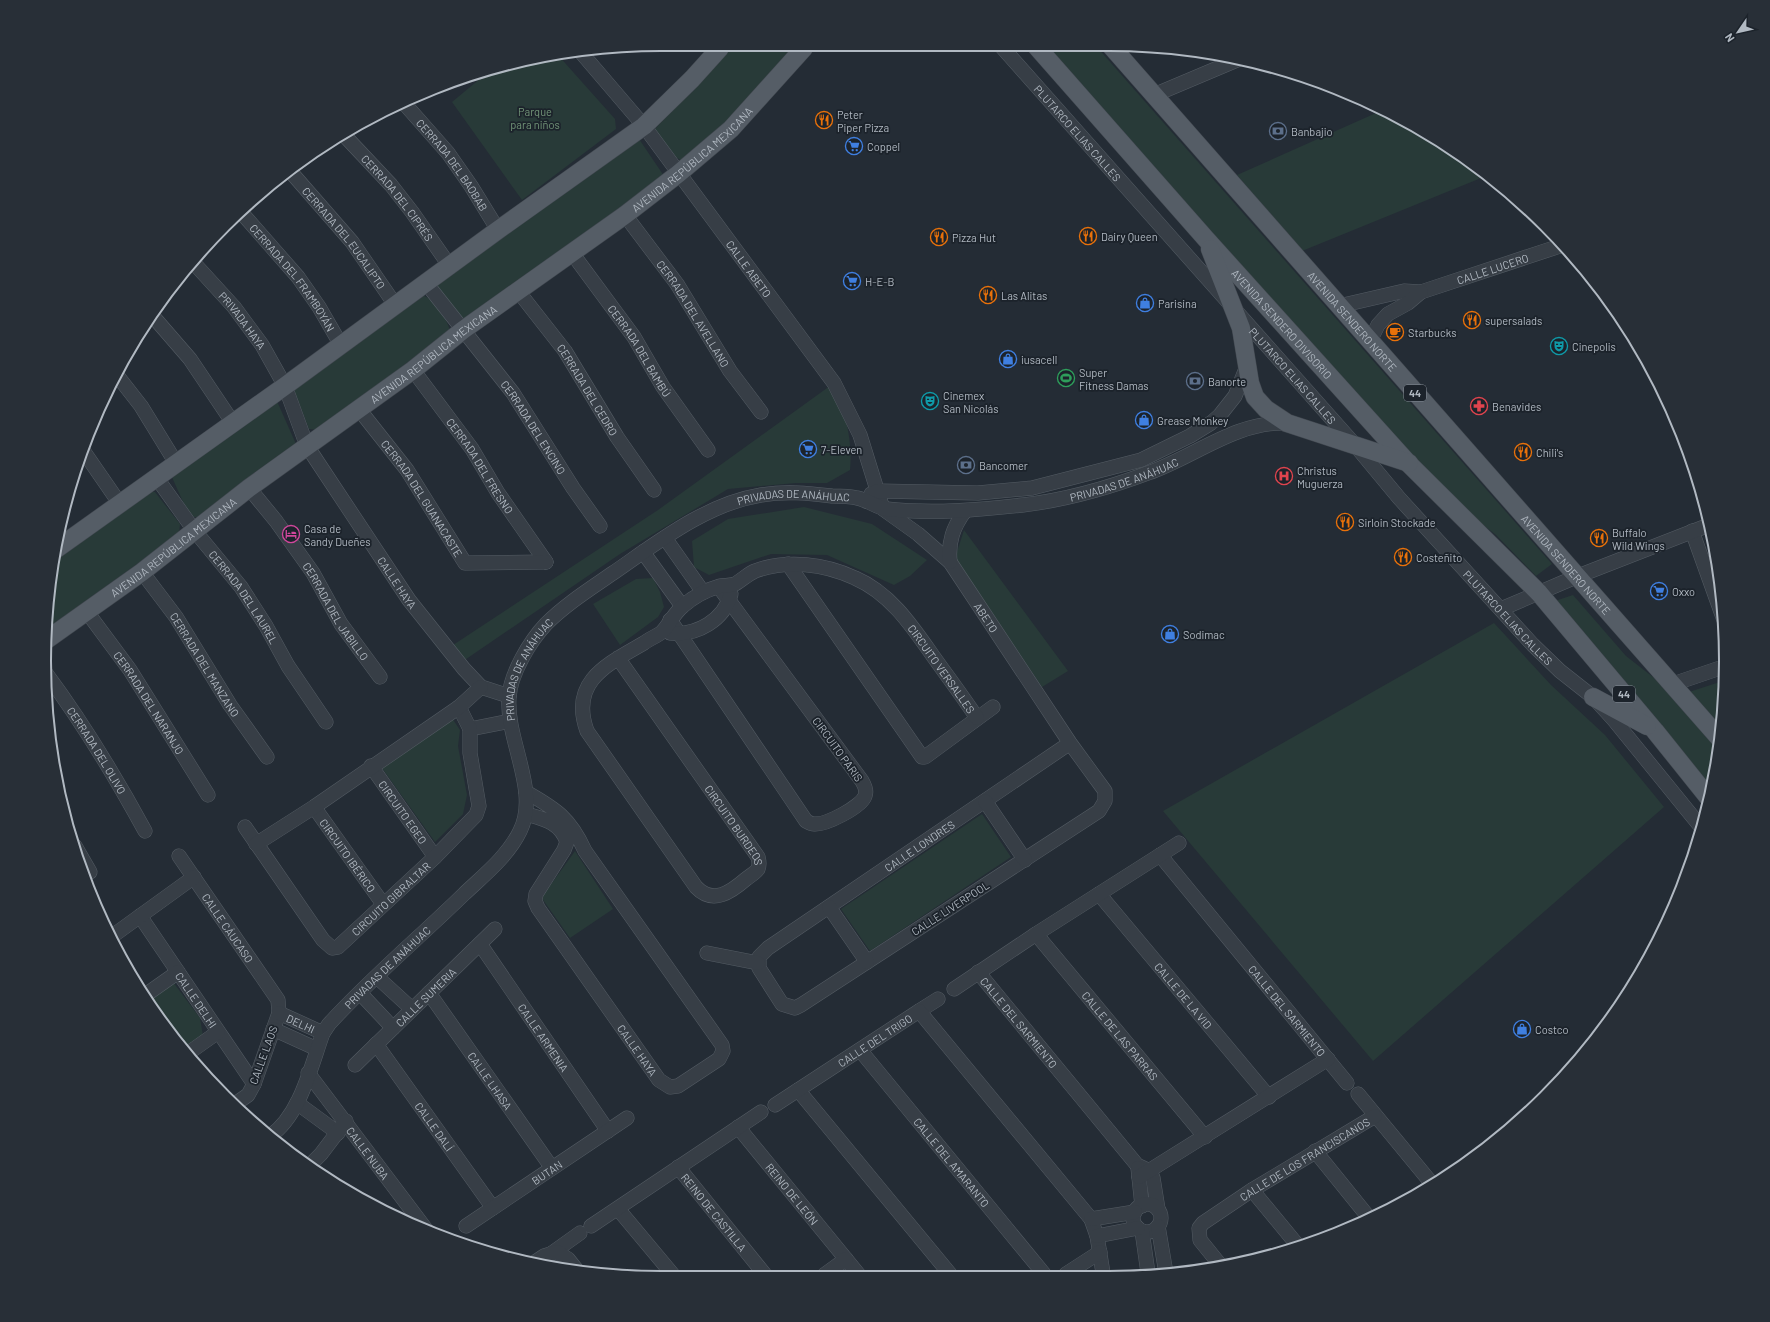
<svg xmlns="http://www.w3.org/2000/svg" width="1770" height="1322" viewBox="0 0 1770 1322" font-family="Barlow,sans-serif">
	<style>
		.green { fill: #283a38 }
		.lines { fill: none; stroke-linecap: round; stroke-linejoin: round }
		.minor-casing { stroke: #545c64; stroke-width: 15 }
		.major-casing { stroke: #40474f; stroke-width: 19 }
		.minor { stroke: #373e46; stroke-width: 14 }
		.major { stroke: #555d66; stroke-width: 18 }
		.labels { text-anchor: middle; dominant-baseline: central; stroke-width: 3.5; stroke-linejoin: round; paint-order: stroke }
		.shield { fill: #1c232b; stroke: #848c95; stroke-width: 1 }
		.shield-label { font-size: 10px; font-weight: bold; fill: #b1b9c2 }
		.park-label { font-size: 11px; fill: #739679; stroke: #1c232b }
		.poi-label { font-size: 11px; fill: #b1b9c2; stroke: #1c232b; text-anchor: start }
		.street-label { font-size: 11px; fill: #b1b9c2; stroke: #1c232b }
		.rim { fill: none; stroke: #b1b9c2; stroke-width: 2 }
	</style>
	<rect width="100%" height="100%" fill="#242c35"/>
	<path class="green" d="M1045 46H1096L1552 564 1536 576 1496 535 1468 513 1328 366Z
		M732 48H792L724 124 682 161 676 157 654 130Z
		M557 54 615 119 616 129 522 200 452 102 493 68Z
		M1385 109 1452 148 1486 176 1302 251 1237 175Z
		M639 139 664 176 467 321 458 318 438 291V282Z
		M422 295C435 299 446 318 450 330L319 430 309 429 294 390Z
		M834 383C845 412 853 440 850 470L827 483H796L728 489 620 554 456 666 447 649 658 510Z
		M276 399 296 444 200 517H194L184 504 171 475Z
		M147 492H155L180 524 179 534 45 630 53 560Z
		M804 507 872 524 927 560 910 576 894 585 827 555 771 554 709 575 694 567 692 541 728 519Z
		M964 530 1068 671 1042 687 955 558Z
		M653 578 660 592 664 607 658 617 620 645 593 604 636 579Z
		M1573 595 1626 656 1658 681 1719 751 1710 789 1552 602Z
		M1494 623 1551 685 1605 735 1664 807 1373 1061 1163 811Z
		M1723 681 1721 728 1689 692Z
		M452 718 460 730 458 746 467 795 463 814 435 842 382 768Z
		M982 814 1011 857 870 951 841 909Z
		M575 851 613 909 570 938 541 897 547 890Z
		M173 982 200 1018 203 1036 183 1049 171 1036 147 1000Z"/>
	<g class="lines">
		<g class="minor-casing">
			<g id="minor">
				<path id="s1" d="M1001 46 1355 445 1399 498 1533 645 1560 671 1593 697 1614 720 1701 827"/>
				<path id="s2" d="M579 50 644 126 834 383 860 435 883 509 918 534 950 562 1070 743 1105 791V801L1099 811 801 1005 795 1008 782 1004 759 968V957L768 948 1070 743"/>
				<path d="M1154 95 1237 60"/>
				<path id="s3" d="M403 102 448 153 471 186 498 230"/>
				<path id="s4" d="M343 134 391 185 412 212 449 265"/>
				<path id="s5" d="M290 171 352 242 396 306"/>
				<path id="s6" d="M240 211 298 277 319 307 341 345"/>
				<path id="s7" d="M625 215 677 284 730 371 761 412"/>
				<path id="s8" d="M572 253 634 337 663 387 708 450"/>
				<path id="s9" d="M192 261 234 307 262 345 285 386 307 446 409 600 464 669 481 687 509 696"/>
				<path id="s10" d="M426 283 513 393 573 488 600 526"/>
				<path id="s11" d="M518 291 565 351 617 437 654 490"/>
				<path id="s12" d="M1339 306 1404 291 1421 292 1563 245"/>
				<path d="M151 314 190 359 233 423"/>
				<path d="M1370 341 1378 325 1388 314 1408 303 1421 292"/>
				<path id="s13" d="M413 370 472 449 498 493 546 562"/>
				<path d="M116 374 141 406 176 463"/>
				<path id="s14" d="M358 408 407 470 465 563 546 562"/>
				<path d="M82 449 120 504"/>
				<path id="s15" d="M156 477 194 530 241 587 266 626 288 666 326 722"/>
				<path id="s16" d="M249 488 276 521 313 573 341 624 380 677"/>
				<path d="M871 494 878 491 978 493 1032 488 1141 460 1190 436 1211 423 1220 415 1235 396 1247 366"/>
				<path d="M1692 531 1725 623"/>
				<path d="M665 538 703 592"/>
				<path d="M643 552 682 606"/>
				<path d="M950 562C948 542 953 527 965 511"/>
				<path d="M788 564 922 757H925L993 707"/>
				<path id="s17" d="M142 572 176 617 230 705 267 757"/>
				<path d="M1501 609 1578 576 1709 525"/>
				<path id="s18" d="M87 612 130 670 208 795"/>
				<path d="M670 620 806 821C808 822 811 824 814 824 826 825 861 807 865 796 867 791 865 786 862 781L719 587"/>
				<path d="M670 633C697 636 724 620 731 594"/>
				<path id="s19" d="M618 658 758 857C759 861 760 864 758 869 755 873 750 876 746 879 731 892 713 905 696 887L587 731C569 681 608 664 644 643 649 639 657 636 662 632 669 625 674 613 683 606 693 597 706 590 720 586 724 585 730 586 735 584 742 580 748 574 755 571 787 559 825 564 855 578 890 593 912 626 933 656 948 677 963 697 977 718"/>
				<path id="s20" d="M45 672C83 723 115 776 145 831"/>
				<path d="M1673 684 1723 667"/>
				<path d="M470 729 510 721"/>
				<path id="s21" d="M371 766 435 857"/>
				<path d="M985 801 1025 860"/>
				<path id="s22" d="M314 807 383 904"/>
				<path id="s23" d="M526 814C544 819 560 822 567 842L564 850 536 894 535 901 538 908 659 1080 670 1087 678 1086 719 1059 723 1051 722 1045 585 851C570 818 556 809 526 792"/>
				<path id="s24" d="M245 827 323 940 332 948 338 947 435 857 476 815 479 806 470 753V729L459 707"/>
				<path d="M256 844 314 807 459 707 481 687"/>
				<path d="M75 846 90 872"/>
				<path id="s25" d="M1160 855 1347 1083"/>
				<path id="s26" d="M179 856 278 1000 279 1013 254 1084 248 1095 235 1104"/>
				<path id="s27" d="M1099 894 1269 1097"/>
				<path d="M829 907 867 962"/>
				<path id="s28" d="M140 916 254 1084"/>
				<path id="s29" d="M1036 934 1205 1137"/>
				<path d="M111 937 194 877"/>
				<path id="s30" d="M480 944 608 1131"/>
				<path d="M707 953 758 963"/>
				<path id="s31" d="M978 972 1137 1165 1150 1171 1153 1178 1158 1209"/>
				<path d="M377 977 412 1009"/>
				<path d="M954 989 1036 934 1179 843"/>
				<path d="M360 993 393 1028"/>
				<path id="s32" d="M429 993 552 1168"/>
				<path d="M144 996 178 972"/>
				<path d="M919 1011 938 999"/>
				<path id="s33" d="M279 1013 323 1033"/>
				<path d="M273 1029 317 1049"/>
				<path id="s34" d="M376 1044 493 1208"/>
				<path id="s35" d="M860 1050 1044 1274"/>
				<path d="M187 1054 218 1032"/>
				<path id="s36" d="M355 1065 495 929"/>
				<path id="s37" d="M308 1073 428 1232"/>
				<path d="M798 1090 950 1274"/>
				<path d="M1358 1094 1433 1185"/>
				<path d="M297 1103 338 1133"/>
				<path id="s38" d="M775 1105 919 1011 1091 1219 1097 1236 1103 1273"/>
				<path id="s39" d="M738 1127 859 1275"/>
				<path id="s40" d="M270 1136C300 1116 311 1066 323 1033L329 1024C371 978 420 937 464 894 484 875 508 856 520 831 540 792 506 740 509 698 510 674 530 641 546 624 566 604 590 589 613 573 658 542 706 504 761 495 785 491 807 493 832 496 840 496 849 496 857 498 868 500 877 508 887 509 933 514 978 510 1023 505 1065 500 1108 488 1148 473 1194 457 1236 421 1287 423"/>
				<path d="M1315 1151 1370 1219"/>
				<path d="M310 1165 321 1154 346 1121"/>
				<path id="s41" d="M678 1167 766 1276"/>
				<path d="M1138 1168 1142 1206"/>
				<path d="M1139 1177 1328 1059"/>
				<path d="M1252 1190 1299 1247"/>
				<circle cx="1147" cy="1218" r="14"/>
				<path d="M618 1209 674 1276"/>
				<path d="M1091 1219 1135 1212"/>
				<path id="s42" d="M466 1226 627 1118"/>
				<path d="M591 1226 761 1112"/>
				<path d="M1158 1226 1166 1273"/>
				<path d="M1142 1231 1148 1273"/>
				<path d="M1097 1236 1138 1228"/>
				<path d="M552 1253 580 1233"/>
				<path d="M535 1262 544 1256 557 1252 568 1259 576 1269"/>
				<path id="s43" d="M1221 1266 1200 1240 1199 1228 1203 1223 1252 1190 1375 1116"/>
				<path d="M1066 1274 1100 1252"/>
				<path d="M824 1275 846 1259"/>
			</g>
		</g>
		<g class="major-casing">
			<g id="major">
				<path id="s44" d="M1036 46 1206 239 1409 464 1539 593 1655 731 1708 797"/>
				<path id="s45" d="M1111 46 1721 740"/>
				<path d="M1210 249 1241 328 1250 383 1255 397 1266 409 1287 423 1409 463"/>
				<path d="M55 550 285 386 498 230 644 126 692 79 720 48"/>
				<path id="s46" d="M45 641 142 572 249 488 413 370 463 330 625 215 678 174 731 129 804 48"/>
				<path d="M1593 697 1647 726"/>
			</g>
		</g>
		<use href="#minor" class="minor"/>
		<use href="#major" class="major"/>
	</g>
	<defs>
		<g id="restaurant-ring" transform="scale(0.9)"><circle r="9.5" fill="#1c232b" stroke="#e8710a" stroke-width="1.5"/><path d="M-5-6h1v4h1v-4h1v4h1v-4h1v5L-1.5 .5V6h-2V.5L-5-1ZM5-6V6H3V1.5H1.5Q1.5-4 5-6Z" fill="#e8710a"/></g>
		<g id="bank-ring" transform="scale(0.9)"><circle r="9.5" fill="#1c232b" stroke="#5c6f8a" stroke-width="1.5"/><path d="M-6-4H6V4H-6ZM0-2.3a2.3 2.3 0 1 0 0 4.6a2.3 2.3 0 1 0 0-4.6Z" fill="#5c6f8a"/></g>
		<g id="supermarket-ring" transform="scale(0.9)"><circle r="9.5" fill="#1c232b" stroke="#3f7fe0" stroke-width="1.5"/><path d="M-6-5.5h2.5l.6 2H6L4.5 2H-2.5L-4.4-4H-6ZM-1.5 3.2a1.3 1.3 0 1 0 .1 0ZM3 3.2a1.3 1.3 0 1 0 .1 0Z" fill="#3f7fe0"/></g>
		<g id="shop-ring" transform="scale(0.9)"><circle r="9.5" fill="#1c232b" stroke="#3f7fe0" stroke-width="1.5"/><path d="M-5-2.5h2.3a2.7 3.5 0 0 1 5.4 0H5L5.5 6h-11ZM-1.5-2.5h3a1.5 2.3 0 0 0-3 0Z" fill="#3f7fe0"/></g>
		<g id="cafe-ring" transform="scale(0.9)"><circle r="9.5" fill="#1c232b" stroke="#e8710a" stroke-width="1.5"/><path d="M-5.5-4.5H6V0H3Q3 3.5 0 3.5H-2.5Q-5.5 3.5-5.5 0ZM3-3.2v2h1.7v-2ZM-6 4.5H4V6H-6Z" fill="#e8710a"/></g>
		<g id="theatre-ring" transform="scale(0.9)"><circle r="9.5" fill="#1c232b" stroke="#0f9aa8" stroke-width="1.5"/><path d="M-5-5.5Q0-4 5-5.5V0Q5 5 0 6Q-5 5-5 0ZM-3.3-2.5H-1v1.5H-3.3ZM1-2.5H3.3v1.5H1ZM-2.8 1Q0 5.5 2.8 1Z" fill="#0f9aa8"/></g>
		<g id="stadium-ring" transform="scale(0.9)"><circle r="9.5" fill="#1c232b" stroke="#2e9e5b" stroke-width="1.5"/><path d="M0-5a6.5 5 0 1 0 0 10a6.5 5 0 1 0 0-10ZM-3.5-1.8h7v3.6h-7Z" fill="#2e9e5b"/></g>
		<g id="pharmacy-ring" transform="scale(0.9)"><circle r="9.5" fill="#1c232b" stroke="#e0444e" stroke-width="1.5"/><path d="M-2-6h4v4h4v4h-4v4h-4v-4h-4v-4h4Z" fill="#e0444e"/></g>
		<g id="hospital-ring" transform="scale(0.9)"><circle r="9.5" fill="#1c232b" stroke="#e0444e" stroke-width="1.5"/><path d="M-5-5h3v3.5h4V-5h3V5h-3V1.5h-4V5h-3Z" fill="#e0444e"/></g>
		<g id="hotel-ring" transform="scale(0.9)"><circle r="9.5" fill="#1c232b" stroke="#d1479c" stroke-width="1.5"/><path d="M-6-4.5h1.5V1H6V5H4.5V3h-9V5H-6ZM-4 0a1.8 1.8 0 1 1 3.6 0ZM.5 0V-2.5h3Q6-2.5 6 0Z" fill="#d1479c"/></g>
	</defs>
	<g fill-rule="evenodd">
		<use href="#restaurant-ring" x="824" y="120"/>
		<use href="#bank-ring" x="1278" y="131"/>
		<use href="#supermarket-ring" x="854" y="146"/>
		<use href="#restaurant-ring" x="1088" y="236"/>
		<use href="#restaurant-ring" x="939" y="237"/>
		<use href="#supermarket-ring" x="852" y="281"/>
		<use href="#restaurant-ring" x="988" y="295"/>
		<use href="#shop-ring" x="1145" y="303"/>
		<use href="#restaurant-ring" x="1472" y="320"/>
		<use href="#cafe-ring" x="1395" y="332"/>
		<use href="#theatre-ring" x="1559" y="346"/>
		<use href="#shop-ring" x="1008" y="359"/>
		<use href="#stadium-ring" x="1066" y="378"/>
		<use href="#bank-ring" x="1195" y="381"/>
		<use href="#theatre-ring" x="930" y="401"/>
		<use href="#pharmacy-ring" x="1479" y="406"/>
		<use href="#shop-ring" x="1144" y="420"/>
		<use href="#supermarket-ring" x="808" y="449"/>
		<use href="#restaurant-ring" x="1523" y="452"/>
		<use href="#bank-ring" x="966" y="465"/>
		<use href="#hospital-ring" x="1284" y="476"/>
		<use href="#restaurant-ring" x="1345" y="522"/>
		<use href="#hotel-ring" x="291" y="534"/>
		<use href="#restaurant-ring" x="1599" y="538"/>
		<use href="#restaurant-ring" x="1403" y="557"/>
		<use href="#supermarket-ring" x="1659" y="591"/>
		<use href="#shop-ring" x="1170" y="634"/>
		<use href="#shop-ring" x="1522" y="1029"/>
	</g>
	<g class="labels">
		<g class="shield">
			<rect x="1404" y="385" width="22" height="16" rx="3"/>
			<rect x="1613" y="686" width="22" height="16" rx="3"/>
		</g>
		<g class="shield-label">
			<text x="1415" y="393">44</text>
			<text x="1624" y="694">44</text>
		</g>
		<g class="park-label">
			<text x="535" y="111">Parque<tspan x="535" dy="13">para niños</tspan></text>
		</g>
		<g class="poi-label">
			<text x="837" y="114">Peter<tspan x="837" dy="13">Piper Pizza</tspan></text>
			<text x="1291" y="131">Banbajio</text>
			<text x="867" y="146">Coppel</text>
			<text x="1101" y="236">Dairy Queen</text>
			<text x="952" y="237">Pizza Hut</text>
			<text x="865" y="281">H-E-B</text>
			<text x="1001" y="295">Las Alitas</text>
			<text x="1158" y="303">Parisina</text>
			<text x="1485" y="320">supersalads</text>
			<text x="1408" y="332">Starbucks</text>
			<text x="1572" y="346">Cinepolis</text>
			<text x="1021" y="359">iusacell</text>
			<text x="1079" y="372">Super<tspan x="1079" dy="13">Fitness Damas</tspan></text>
			<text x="1208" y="381">Banorte</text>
			<text x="943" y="395">Cinemex<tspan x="943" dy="13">San Nicolás</tspan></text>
			<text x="1492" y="406">Benavides</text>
			<text x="1157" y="420">Grease Monkey</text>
			<text x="821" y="449">7-Eleven</text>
			<text x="1536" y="452">Chili's</text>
			<text x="979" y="465">Bancomer</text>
			<text x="1297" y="470">Christus<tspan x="1297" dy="13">Muguerza</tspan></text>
			<text x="1358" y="522">Sirloin Stockade</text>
			<text x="304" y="528">Casa de<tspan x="304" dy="13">Sandy Dueñes</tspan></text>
			<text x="1612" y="532">Buffalo<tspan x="1612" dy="13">Wild Wings</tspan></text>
			<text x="1416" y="557">Costeñito</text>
			<text x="1672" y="591">Oxxo</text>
			<text x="1183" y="634">Sodimac</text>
			<text x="1535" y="1029">Costco</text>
		</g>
		<g class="street-label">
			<text stroke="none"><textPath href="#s1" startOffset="116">PLUTARCO ELIAS CALLES</textPath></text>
			<text stroke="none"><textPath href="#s46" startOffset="807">AVENIDA REPÚBLICA MEXICANA</textPath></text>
			<text stroke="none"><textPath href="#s3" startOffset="80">CERRADA DEL BAOBAB</textPath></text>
			<text stroke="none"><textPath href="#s4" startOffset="84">CERRADA DEL CIPRÉS</textPath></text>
			<text stroke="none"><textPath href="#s5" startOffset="86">CERRADA DEL EUCALIPTO</textPath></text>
			<text stroke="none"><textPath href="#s2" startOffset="277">CALLE ABETO</textPath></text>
			<text stroke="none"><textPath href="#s12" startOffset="159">CALLE LUCERO</textPath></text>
			<text stroke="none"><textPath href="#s6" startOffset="85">CERRADA DEL FRAMBOYÁN</textPath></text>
			<text stroke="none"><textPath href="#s7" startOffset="120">CERRADA DEL AVELLANO</textPath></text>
			<text stroke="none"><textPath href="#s9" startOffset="78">PRIVADA HAYA</textPath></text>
			<text stroke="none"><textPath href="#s45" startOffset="366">AVENIDA SENDERO NORTE</textPath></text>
			<text stroke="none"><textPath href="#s44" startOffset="371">AVENIDA SENDERO DIVISORIO</textPath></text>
			<text stroke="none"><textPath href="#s8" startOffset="119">CERRADA DEL BAMBÚ</textPath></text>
			<text stroke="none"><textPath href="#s46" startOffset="483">AVENIDA REPÚBLICA MEXICANA</textPath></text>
			<text stroke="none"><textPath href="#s1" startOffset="440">PLUTARCO ELIAS CALLES</textPath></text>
			<text stroke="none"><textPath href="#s11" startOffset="121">CERRADA DEL CEDRO</textPath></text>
			<text stroke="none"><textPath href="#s10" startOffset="180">CERRADA DEL ENCINO</textPath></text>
			<text stroke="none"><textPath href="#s13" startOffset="117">CERRADA DEL FRESNO</textPath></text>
			<text stroke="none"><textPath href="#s40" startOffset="1243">PRIVADAS DE ANÁHUAC</textPath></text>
			<text stroke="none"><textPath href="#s14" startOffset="111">CERRADA DEL GUANACASTE</textPath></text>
			<text stroke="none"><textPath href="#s40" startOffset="906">PRIVADAS DE ANÁHUAC</textPath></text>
			<text stroke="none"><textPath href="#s46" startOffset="159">AVENIDA REPÚBLICA MEXICANA</textPath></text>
			<text stroke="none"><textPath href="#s45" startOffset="690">AVENIDA SENDERO NORTE</textPath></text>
			<text stroke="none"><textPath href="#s9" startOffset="384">CALLE HAYA</textPath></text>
			<text stroke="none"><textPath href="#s15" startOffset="149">CERRADA DEL LAUREL</textPath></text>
			<text stroke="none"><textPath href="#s16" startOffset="151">CERRADA DEL JABILLO</textPath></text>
			<text stroke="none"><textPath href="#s2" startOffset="707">ABETO</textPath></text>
			<text stroke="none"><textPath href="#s1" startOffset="764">PLUTARCO ELIAS CALLES</textPath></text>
			<text stroke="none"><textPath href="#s17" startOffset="112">CERRADA DEL MANZANO</textPath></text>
			<text stroke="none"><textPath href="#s19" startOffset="1003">CIRCUITO VERSALLES</textPath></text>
			<text stroke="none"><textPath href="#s40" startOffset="570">PRIVADAS DE ANÁHUAC</textPath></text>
			<text stroke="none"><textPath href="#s18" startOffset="110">CERRADA DEL NARANJO</textPath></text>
			<text transform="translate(838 749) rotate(54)">CIRCUITO PARIS</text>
			<text stroke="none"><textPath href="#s20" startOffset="94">CERRADA DEL OLIVO</textPath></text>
			<text stroke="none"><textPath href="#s21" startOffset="56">CIRCUITO EGEO</textPath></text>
			<text stroke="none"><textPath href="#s19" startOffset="204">CIRCUITO BURDEOS</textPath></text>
			<text stroke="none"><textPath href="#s2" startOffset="1564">CALLE LONDRES</textPath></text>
			<text stroke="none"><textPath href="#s22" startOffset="59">CIRCUITO IBÉRICO</textPath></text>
			<text stroke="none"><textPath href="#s24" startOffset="227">CIRCUITO GIBRALTAR</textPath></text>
			<text transform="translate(950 908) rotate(-33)">CALLE LIVERPOOL</text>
			<text stroke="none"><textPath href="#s26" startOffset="87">CALLE CÁUCASO</textPath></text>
			<text stroke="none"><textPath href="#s40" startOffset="210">PRIVADAS DE ANÁHUAC</textPath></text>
			<text stroke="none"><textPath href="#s27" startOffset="132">CALLE DE LA VID</textPath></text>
			<text stroke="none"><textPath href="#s36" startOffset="98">CALLE SUMERIA</textPath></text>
			<text stroke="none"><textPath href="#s28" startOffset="101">CALLE DELHI</textPath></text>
			<text stroke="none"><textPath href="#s25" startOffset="201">CALLE DEL SARMIENTO</textPath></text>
			<text stroke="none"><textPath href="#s31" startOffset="65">CALLE DEL SARMIENTO</textPath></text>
			<text stroke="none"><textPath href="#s33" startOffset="24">DELHI</textPath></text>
			<text stroke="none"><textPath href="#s29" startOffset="132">CALLE DE LAS PARRAS</textPath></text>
			<text stroke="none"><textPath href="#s30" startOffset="113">CALLE ARMENIA</textPath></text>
			<text stroke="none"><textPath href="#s38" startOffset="119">CALLE DEL TRIGO</textPath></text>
			<text stroke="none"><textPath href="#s23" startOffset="301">CALLE HAYA</textPath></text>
			<text transform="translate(263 1055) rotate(-70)">CALLE LAOS</text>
			<text stroke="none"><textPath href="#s32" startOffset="107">CALLE LHASA</textPath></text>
			<text stroke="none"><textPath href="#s34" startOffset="101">CALLE DALÍ</textPath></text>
			<text stroke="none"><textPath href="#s37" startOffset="100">CALLE NUBA</textPath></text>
			<text stroke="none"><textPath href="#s43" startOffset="172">CALLE DE LOS FRANCISCANOS</textPath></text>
			<text stroke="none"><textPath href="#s35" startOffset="145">CALLE DEL AMARANTO</textPath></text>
			<text stroke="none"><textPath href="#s42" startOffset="97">BUTAN</textPath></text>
			<text stroke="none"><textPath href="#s39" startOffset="86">REINO DE LEÓN</textPath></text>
			<text stroke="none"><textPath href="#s41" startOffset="58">REINO DE CASTILLA</textPath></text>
		</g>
	</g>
	<path d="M0 0H1770V1322H0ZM661 51H1109A610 610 0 0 1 1719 661V661A610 610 0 0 1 1109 1271H661A610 610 0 0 1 51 661V661A610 610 0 0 1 661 51Z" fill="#282f37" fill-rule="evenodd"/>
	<path class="rim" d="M661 51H1109A610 610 0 0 1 1719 661V661A610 610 0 0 1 1109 1271H661A610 610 0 0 1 51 661V661A610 610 0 0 1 661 51Z"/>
	<g transform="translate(1738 32) rotate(236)" stroke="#1c232b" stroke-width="3" paint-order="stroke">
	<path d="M0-3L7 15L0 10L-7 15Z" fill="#b1b9c2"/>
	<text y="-6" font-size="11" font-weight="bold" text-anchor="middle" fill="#b1b9c2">N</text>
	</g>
</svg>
